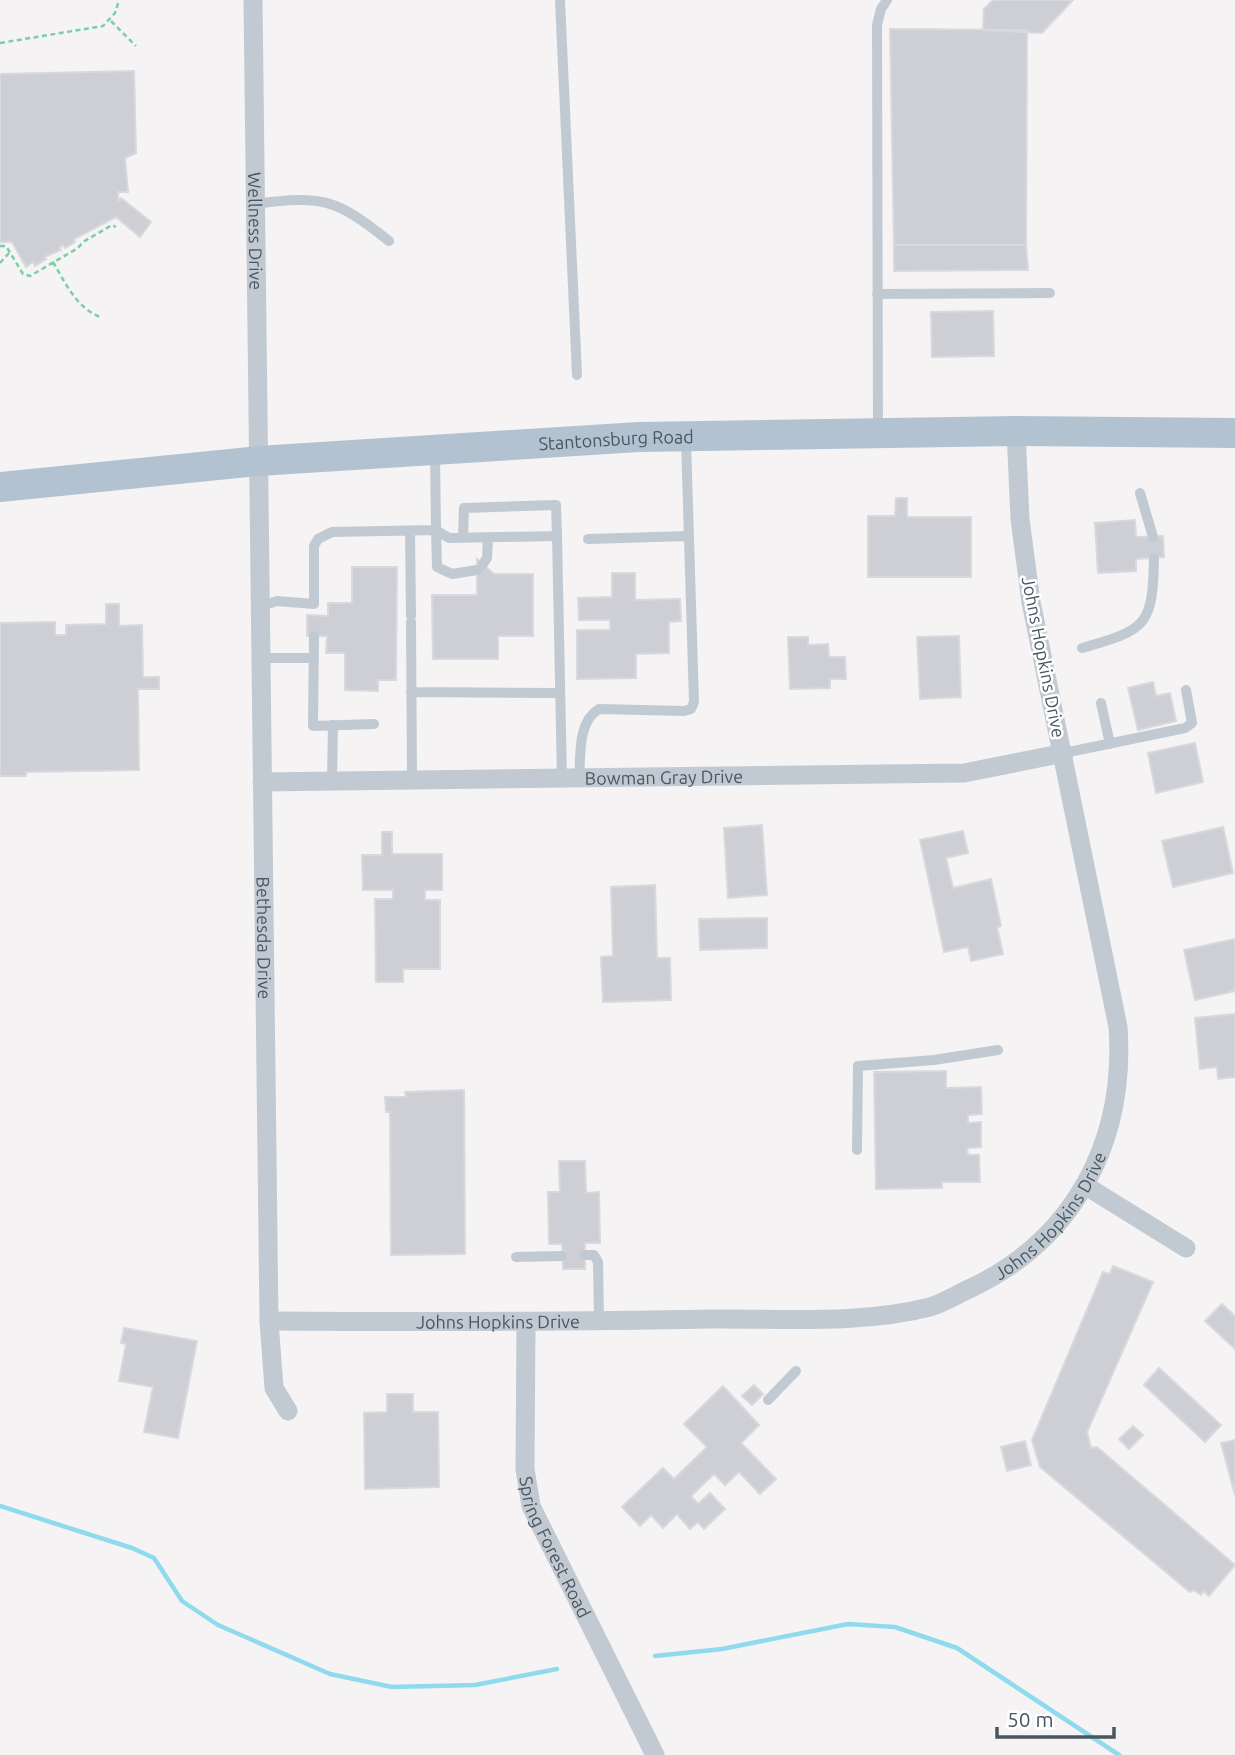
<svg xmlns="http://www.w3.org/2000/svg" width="1235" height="1755" viewBox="0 0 1235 1755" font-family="Ubuntu,sans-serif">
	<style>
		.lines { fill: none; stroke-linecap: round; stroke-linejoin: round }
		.stream { stroke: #90daee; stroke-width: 4.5 }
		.building { fill: #cdcfd5; stroke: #d7d9de; stroke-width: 2 }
		.path { stroke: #7ad0a6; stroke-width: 2.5; stroke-dasharray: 5 3.5; stroke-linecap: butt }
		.lane { stroke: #c1cad2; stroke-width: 10 }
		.street { stroke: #c1cad2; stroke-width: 19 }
		.primary { stroke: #b3c2d1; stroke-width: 30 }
		.labels { text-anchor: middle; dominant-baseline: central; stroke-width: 5; stroke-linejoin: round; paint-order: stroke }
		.street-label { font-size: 18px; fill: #4a5661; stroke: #fff }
	</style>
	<rect width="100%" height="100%" fill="#f5f3f3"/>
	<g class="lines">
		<path class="stream" d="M0 1506 132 1548 154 1558 182 1601 218 1625 330 1674 392 1687 475 1685 557 1669
			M655 1656 722 1649 848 1624 895 1627 957 1648 1119 1755"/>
	</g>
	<path class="building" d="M993 0H1073L1042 33 983 30 984 9Z
		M890 29 1027 30 1026 245H894Z
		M134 71 136 153 125 158 128 192H118V201L121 198 151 222 140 237 116 217 74 239 75 242 65 248 63 245 59 248 61 250 44 257 46 259 35 266 33 262 26 267 12 242H0V74Z
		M894 245H1026L1028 270 894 271Z
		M993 311 994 356 932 357 931 312Z
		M896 498H907V517H971V577H868V516H895Z
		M1135 520 1136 537 1163 536 1164 557 1136 559V571L1098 573 1095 523Z
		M477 559 494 574H533V636H498V659H433L432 595H477Z
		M352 567H397L396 680H378V691L345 690V653H326L327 636H307V615L328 616V603H352Z
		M612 573H635V600L680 599 681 621 669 622V653L636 654V678L577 679V630H610V620H579L578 598 612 597Z
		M106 604H119V626L142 625 143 677H159V689H138L139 770 26 772V776H0V623L55 622V635H66V625L106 624Z
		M959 636 961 697 920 699 917 637Z
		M788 637H808V645L828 644 829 657H845L846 679H830V688L790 689Z
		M1153 682 1156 696 1170 693 1176 721 1138 730 1128 688Z
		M1195 743 1203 782 1156 793 1148 753Z
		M762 825 767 895 728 898 724 828Z
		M1223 827 1233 873 1173 887 1162 841Z
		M963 831 968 853 946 858 953 888 991 879 1001 926 997 927 1003 954 971 961 968 947 944 952 920 840Z
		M382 832H392V854H442V890H425V900H440V969H403V982H376L375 899H393V890H363L362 855H382Z
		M655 885 657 958H670L671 1000 603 1002 601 957 613 956 611 887Z
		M767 918V948L700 950 699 919Z
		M1235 939V991L1195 1000 1184 950Z
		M1235 1014V1077L1218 1079 1217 1067 1200 1069 1195 1018Z
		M946 1071V1088L981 1087 982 1114 968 1115V1123L981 1122V1147L967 1148 968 1155H979L980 1182H942V1188L876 1189 874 1072Z
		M464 1090 465 1254 391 1255 390 1112H386L385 1097H406L405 1092Z
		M559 1161H585L586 1193 599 1192 600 1243H585V1269H563L562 1244H549L548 1192H560Z
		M1113 1266 1153 1282 1087 1432 1091 1448 1097 1447 1235 1565 1209 1596 1203 1591 1201 1595 1194 1590 1190 1592 1040 1467 1032 1440 1103 1272 1110 1274Z
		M1222 1304 1235 1316V1349L1205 1321Z
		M124 1328 197 1341 178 1438 144 1432 153 1387 119 1381 126 1344 121 1343Z
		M1159 1368 1221 1425 1205 1442 1144 1385Z
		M754 1385 763 1394 752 1405 742 1396Z
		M723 1386 759 1425 741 1443 776 1479 760 1494 739 1472 725 1485 714 1474 691 1496 698 1504 710 1493 725 1509 704 1529 698 1522 690 1529 677 1514 663 1528 651 1515 640 1526 622 1507 663 1468 674 1479 707 1447 684 1424Z
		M387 1394H413V1412H438L439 1487 365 1489 364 1413 387 1412Z
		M1133 1426 1143 1435 1129 1449 1119 1439Z
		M1235 1440V1495L1221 1443Z
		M1025 1441 1031 1465 1007 1471 1001 1447Z"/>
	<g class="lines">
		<path class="path" d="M111 21 136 46
			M0 43 103 26 115 13 119 0
			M0 246H6L23 274 30 276 78 248 83 242 112 225 116 227
			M53 262C66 284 76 307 100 317
			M0 263 9 253"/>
		<path class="lane" d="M560 0 577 375
			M255 204C324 195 336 199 389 241
			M877 294 1050 293
			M878 431 877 25 881 9 887 0
			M1140 493 1153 537
			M410 531 411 616
			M557 536 562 779
			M463 537 464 508 556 505 557 536 449 538 436 530 437 567 452 574 477 570
			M588 539 689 536
			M483 564 487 558 488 538
			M261 606 277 601 314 604V546L318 539 332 532 436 530 435 452
			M411 622 412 780
			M314 636 313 726 374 724
			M1082 648C1146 630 1153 626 1154 558
			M261 658H314
			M411 692 560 693
			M1101 703 1110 744
			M1064 753 1185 728 1192 723 1186 690
			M579 779C581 756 577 722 599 709L684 711 691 709 694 702 686 441
			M332 781 333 725
			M857 1150 858 1066 934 1060 998 1050
			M585 1255H594L598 1262 599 1321
			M516 1257 562 1256
			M768 1400 796 1371"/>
		<g class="street">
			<path id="s1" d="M253 0 269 1321 274 1388 288 1411"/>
			<path id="s2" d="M262 782 964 773 1064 753"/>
			<path d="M1086 1186 1186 1248"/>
			<path id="s3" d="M269 1321C416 1322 562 1322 709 1319 781 1318 859 1325 930 1307 943 1303 956 1295 969 1289 1074 1240 1126 1142 1118 1027L1031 602 1020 519 1016 431"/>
			<path id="s4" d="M526 1322 525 1469 531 1506 655 1755"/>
		</g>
		<path class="primary" id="s5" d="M0 487 258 461 639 437 1016 431 1235 433"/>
	</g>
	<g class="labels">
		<g class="street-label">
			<text stroke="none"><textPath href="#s1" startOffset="231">Wellness Drive</textPath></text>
			<text stroke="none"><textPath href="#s5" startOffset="618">Stantonsburg Road</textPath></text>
			<text transform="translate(1044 657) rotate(79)">Johns Hopkins Drive</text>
			<text stroke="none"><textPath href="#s2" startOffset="402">Bowman Gray Drive</textPath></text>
			<text stroke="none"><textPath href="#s1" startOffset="938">Bethesda Drive</textPath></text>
			<text stroke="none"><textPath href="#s3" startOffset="817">Johns Hopkins Drive</textPath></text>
			<text stroke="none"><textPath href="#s3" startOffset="229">Johns Hopkins Drive</textPath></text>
			<text stroke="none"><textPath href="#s4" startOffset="231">Spring Forest Road</textPath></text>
		</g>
	</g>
	<path d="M997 1727v10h117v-10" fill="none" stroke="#4a5661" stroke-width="3.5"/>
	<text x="1007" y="1727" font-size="21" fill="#4a5661" stroke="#ffffff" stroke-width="5" paint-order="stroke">50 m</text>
</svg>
